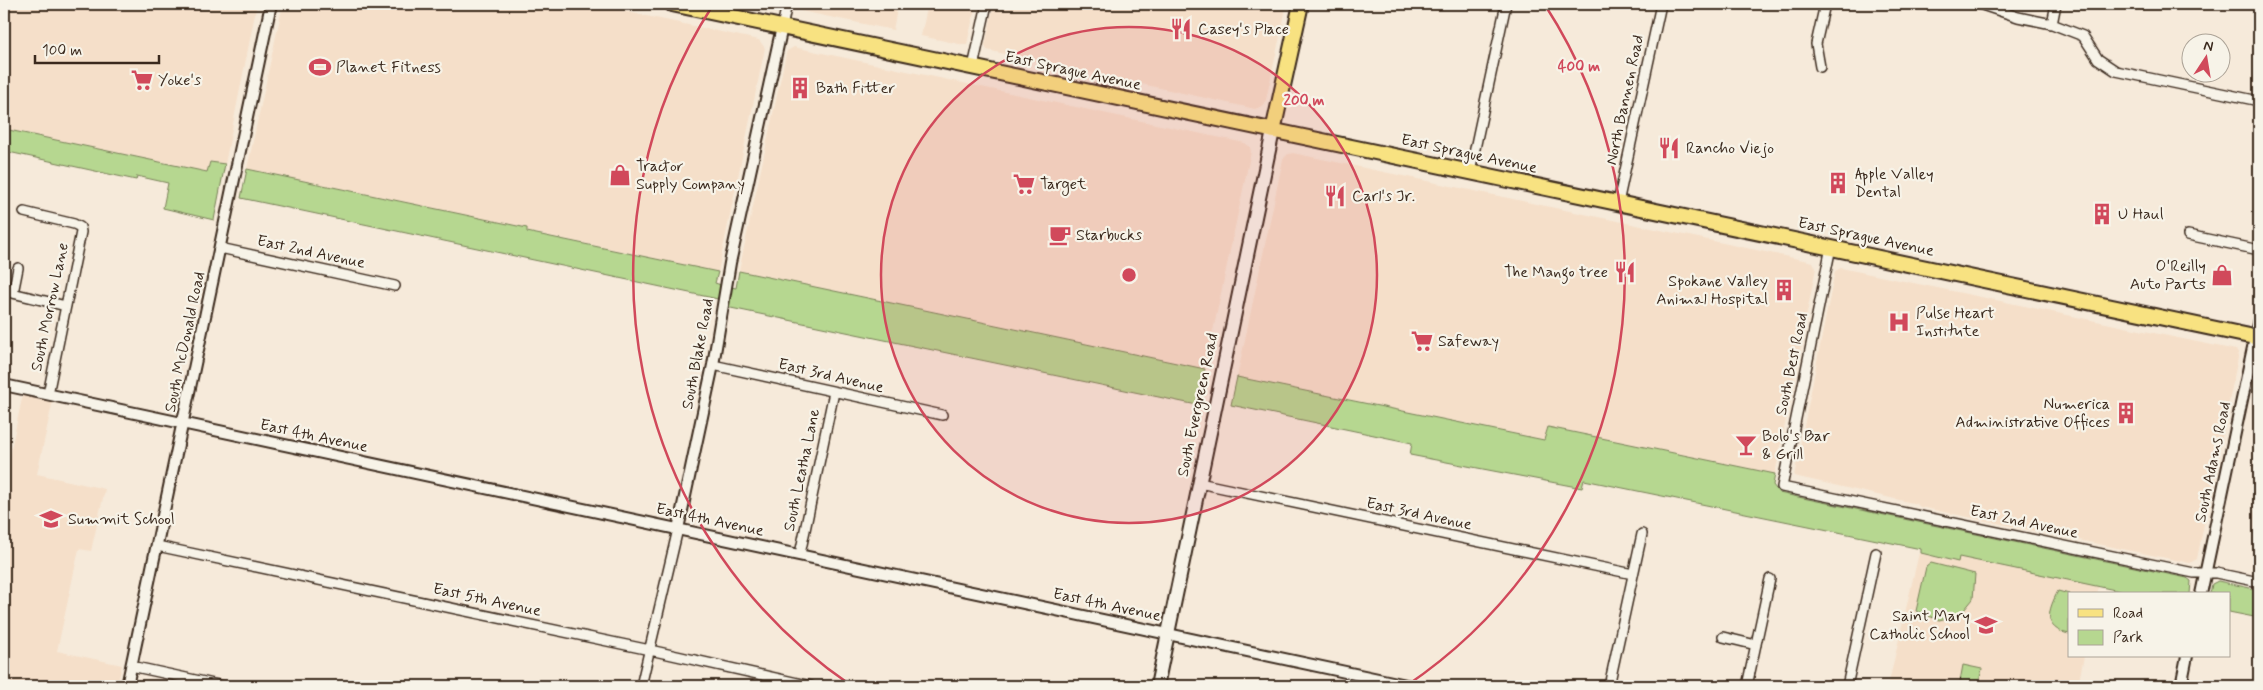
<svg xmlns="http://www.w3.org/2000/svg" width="2263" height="690" viewBox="0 0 2263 690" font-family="Mynerve,sans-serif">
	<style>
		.built { fill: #f5dfc9 }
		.green { fill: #b6d790; stroke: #788057 }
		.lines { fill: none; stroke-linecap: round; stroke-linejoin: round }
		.minor-casing { stroke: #3b2a1e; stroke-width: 12 }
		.tertiary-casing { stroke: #3b2a1e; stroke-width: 14 }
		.secondary-casing { stroke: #3b2a1e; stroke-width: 16 }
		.primary-casing { stroke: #3b2a1e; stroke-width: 18 }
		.minor { stroke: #f7f3e8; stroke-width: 9 }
		.tertiary { stroke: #f7f3e8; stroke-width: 10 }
		.secondary { stroke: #f7f3e8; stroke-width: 12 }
		.primary { stroke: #f8e281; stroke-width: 14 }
		.ring { fill: none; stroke: #d1495b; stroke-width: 2.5 }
		.labels { text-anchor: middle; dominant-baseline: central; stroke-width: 4.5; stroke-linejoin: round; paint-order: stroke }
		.poi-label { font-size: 16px; fill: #3b2a1e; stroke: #f7f3e8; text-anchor: start }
		.street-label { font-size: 16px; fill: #3b2a1e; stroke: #f7f3e8 }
		.centre { fill: #d1495b; stroke: #f7f3e8; stroke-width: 2.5 }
		.ring-label { font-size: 15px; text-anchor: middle; font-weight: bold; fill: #d1495b; stroke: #f7f3e8; stroke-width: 4.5; stroke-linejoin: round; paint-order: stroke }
	</style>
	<rect width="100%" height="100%" fill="#f6eada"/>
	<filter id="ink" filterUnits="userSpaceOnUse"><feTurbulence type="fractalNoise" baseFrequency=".02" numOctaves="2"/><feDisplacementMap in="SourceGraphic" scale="10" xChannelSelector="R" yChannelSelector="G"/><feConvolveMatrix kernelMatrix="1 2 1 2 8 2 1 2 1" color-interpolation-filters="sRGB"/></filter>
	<g filter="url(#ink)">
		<path class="built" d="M4 4H257L225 164 210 162 208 172 4 129Z
			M283 4H590L759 40 765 48 718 272 526 231 527 228 247 169Z
			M797 4H898L893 30 801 11 797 8Z
			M928 4H976L967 44 964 45 921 36Z
			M994 4H1287L1266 100 1263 106 1255 109 987 50 985 46Z
			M794 47 1245 143 1250 147 1251 152 1205 369 739 271 786 54 787 51Z
			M1293 153 1813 262 1816 268 1775 474 1548 427 1545 440 1237 377 1283 159 1288 154Z
			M1841 268 2236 350 2239 353 2197 559 2190 563 1920 507 1917 504 1794 476 1835 271Z
			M23 394 53 400 37 474 105 489 91 551 79 549 57 651 122 665 117 686H4V467L7 468Z
			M1919 553 1958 562 1959 557 2099 586 2097 594H2069V656H2084L2078 686H1888Z"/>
		<path class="green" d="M4 129 207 172 210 162 225 164 214 220 163 208 168 183 137 176 136 180 4 151Z
			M247 169 527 228V232L718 272 715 283 721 285 718 299 241 198Z
			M739 271 1205 369 1197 405 726 307 731 287 736 288Z
			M1237 377 1544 440 1548 427 1775 474 1773 485 1779 493 2187 578 2191 581 2190 594H2134L1959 557 1958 562 1921 553V549L1584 480 1582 488 1410 455 1412 443 1231 405Z
			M1931 563 1975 574 1973 599 1960 615 1939 620 1916 611 1926 567Z
			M2218 581 2259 590V618L2229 612V594H2210L2212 584Z
			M2058 591 2069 594V634C2042 628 2048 610 2058 591Z
			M1963 665 1982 669 1978 686H1964L1965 683 1960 681Z"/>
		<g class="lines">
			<g class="minor-casing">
				<path id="minor" d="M1979 4 2018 17 2052 24 2083 36 2098 59 2116 71 2259 101
					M2052 24 2056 4
					M782 27 787 4
					M973 67 987 4
					M1820 67 1816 44 1825 4
					M1470 172 1506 4
					M1618 203 1661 4
					M24 212 74 224 80 227 81 232 48 394
					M2188 235 2259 250
					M1831 247 1782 487 2194 573H2216L2259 582
					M220 248 395 286
					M4 291 66 306
					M13 293 18 268
					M713 365 942 415
					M1199 483 1633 574
					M157 546 650 650 811 686
					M800 554 834 392
					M1723 637 1756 645
					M131 666 223 686
					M641 686 678 529
					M1609 686 1642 534
					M1747 686 1770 579
					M1847 686 1876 553"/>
			</g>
			<g class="tertiary-casing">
				<path id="tertiary" d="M4 385 1411 686
					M678 529 713 365 730 263 782 27
					M2201 594 2259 319
					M127 686 271 4
					M2181 686 2187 656"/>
			</g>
			<g class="secondary-casing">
				<path id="secondary" d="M1157 686 1273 131"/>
			</g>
			<g class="primary-casing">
				<path id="primary" d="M672 4 2259 338
					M1273 131 1301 4"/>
			</g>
			<use href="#minor" class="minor"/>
			<use href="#tertiary" class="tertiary"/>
			<use href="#secondary" class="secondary"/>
			<use href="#primary" class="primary"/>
		</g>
	</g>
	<circle cx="1129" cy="275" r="248" fill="#d1495b" fill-opacity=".12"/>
	<g class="ring">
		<circle cx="1129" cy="275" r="248"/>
		<path d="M852 686A496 496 0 0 1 713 5M1545 5A496 496 0 0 1 1406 686"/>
	</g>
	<defs>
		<g id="restaurant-bare" transform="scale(1.725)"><path d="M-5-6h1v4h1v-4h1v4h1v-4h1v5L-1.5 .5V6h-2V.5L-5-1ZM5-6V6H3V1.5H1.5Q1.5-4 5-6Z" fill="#d1495b" stroke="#f7f3e8" stroke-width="2.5" paint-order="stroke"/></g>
		<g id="stadium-bare" transform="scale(1.725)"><path d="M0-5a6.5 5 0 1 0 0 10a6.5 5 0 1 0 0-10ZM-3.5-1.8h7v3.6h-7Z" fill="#d1495b" stroke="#f7f3e8" stroke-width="2.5" paint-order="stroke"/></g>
		<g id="supermarket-bare" transform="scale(1.725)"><path d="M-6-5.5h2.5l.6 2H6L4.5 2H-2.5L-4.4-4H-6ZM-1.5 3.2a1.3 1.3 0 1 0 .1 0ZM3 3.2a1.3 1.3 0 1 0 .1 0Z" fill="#d1495b" stroke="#f7f3e8" stroke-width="2.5" paint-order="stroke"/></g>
		<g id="building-bare" transform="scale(1.725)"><path d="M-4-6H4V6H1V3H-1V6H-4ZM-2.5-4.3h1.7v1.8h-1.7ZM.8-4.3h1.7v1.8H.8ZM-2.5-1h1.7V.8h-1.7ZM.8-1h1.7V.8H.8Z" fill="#d1495b" stroke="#f7f3e8" stroke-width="2.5" paint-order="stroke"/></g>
		<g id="shop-bare" transform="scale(1.725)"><path d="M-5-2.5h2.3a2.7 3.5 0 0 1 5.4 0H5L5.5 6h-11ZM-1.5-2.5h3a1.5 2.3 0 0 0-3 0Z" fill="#d1495b" stroke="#f7f3e8" stroke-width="2.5" paint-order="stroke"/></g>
		<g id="cafe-bare" transform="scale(1.725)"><path d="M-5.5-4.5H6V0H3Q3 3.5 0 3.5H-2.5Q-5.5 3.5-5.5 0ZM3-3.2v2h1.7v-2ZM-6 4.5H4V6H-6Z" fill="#d1495b" stroke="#f7f3e8" stroke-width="2.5" paint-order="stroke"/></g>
		<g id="hospital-bare" transform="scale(1.725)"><path d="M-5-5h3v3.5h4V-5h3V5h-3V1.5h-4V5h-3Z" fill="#d1495b" stroke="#f7f3e8" stroke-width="2.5" paint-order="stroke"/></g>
		<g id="bar-bare" transform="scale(1.725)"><path d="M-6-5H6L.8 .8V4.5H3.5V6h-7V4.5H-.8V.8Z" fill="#d1495b" stroke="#f7f3e8" stroke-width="2.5" paint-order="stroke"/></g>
		<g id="school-bare" transform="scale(1.725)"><path d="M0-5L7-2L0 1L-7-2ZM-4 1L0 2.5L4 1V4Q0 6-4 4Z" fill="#d1495b" stroke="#f7f3e8" stroke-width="2.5" paint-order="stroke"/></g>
	</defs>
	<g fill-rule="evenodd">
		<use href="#restaurant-bare" x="1181" y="29"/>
		<use href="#stadium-bare" x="320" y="67"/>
		<use href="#supermarket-bare" x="142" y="80"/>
		<use href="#building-bare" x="800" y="88"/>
		<use href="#restaurant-bare" x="1669" y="148"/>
		<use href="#shop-bare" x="620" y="175"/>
		<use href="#building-bare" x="1838" y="183"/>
		<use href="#supermarket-bare" x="1024" y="184"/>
		<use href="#restaurant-bare" x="1335" y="196"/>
		<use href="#building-bare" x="2102" y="214"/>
		<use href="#cafe-bare" x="1060" y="235"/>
		<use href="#restaurant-bare" x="1625" y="272"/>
		<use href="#shop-bare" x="2222" y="275"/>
		<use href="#building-bare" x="1784" y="290"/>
		<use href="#hospital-bare" x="1899" y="322"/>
		<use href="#supermarket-bare" x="1422" y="341"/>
		<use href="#building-bare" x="2126" y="413"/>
		<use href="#bar-bare" x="1746" y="445"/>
		<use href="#school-bare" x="51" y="519"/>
		<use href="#school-bare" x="1986" y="625"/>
	</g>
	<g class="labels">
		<g class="poi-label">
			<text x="1198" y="29">Casey's Place</text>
			<text x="336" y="67">Planet Fitness</text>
			<text x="158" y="80">Yoke's</text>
			<text x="816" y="88">Bath Fitter</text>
			<text x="1686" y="148">Rancho Viejo</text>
			<text x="636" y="166">Tractor<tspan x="636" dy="18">Supply Company</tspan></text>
			<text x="1855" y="174">Apple Valley<tspan x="1855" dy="18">Dental</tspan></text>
			<text x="1040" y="184">Target</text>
			<text x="1352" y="196">Carl's Jr.</text>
			<text x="2118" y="214">U Haul</text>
			<text x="1076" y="235">Starbucks</text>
			<text x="2206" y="266" text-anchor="end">O'Reilly<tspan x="2206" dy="18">Auto Parts</tspan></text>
			<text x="1608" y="272" text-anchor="end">The Mango tree</text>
			<text x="1768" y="281" text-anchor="end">Spokane Valley<tspan x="1768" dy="18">Animal Hospital</tspan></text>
			<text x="1916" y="313">Pulse Heart<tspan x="1916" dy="18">Institute</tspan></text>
			<text x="1438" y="341">Safeway</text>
			<text x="2110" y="404" text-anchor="end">Numerica<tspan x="2110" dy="18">Administrative Offices</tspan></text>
			<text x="1762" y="436">Bolo's Bar<tspan x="1762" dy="18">&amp; Grill</tspan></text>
			<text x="68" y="519">Summit School</text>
			<text x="1970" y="616" text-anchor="end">Saint Mary<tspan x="1970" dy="18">Catholic School</tspan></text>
		</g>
		<g class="street-label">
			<text transform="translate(1073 71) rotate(12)">East Sprague Avenue</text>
			<text transform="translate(1625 100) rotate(-78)">North Bannen Road</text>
			<text transform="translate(1469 154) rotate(12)">East Sprague Avenue</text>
			<text transform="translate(1866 237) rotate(12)">East Sprague Avenue</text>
			<text transform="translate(311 252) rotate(12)">East 2nd Avenue</text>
			<text transform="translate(50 307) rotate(-78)">South Morrow Lane</text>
			<text transform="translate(185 342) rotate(-78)">South McDonald Road</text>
			<text transform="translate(698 354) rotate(-79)">South Blake Road</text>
			<text transform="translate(1792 364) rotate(-78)">South Best Road</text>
			<text transform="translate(831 376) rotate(13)">East 3rd Avenue</text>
			<text transform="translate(1198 405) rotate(-78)">South Evergreen Road</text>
			<text transform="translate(314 436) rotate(12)">East 4th Avenue</text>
			<text transform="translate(2213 462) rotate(-78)">South Adams Road</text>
			<text transform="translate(802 470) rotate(-78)">South Leatha Lane</text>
			<text transform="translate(1419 514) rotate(12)">East 3rd Avenue</text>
			<text transform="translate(710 520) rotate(12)">East 4th Avenue</text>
			<text transform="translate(2024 522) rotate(12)">East 2nd Avenue</text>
			<text transform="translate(487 600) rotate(12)">East 5th Avenue</text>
			<text transform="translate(1107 605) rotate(12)">East 4th Avenue</text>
		</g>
	</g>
	<circle cx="1129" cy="275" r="8" class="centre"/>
	<g class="ring-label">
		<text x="1579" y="71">400 m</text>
		<text x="1304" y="105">200 m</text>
	</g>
	<rect width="2263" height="690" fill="none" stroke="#f7f3e8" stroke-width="20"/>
	<rect x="10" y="10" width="2243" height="670" fill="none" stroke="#3b2a1e" stroke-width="2" filter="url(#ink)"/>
	<rect x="2068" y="592" width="162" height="65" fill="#f7f3e8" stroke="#aca397"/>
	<rect x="2078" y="609" width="25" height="8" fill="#f8e281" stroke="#aca397"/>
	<text x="2113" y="618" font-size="15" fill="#3b2a1e">Road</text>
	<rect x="2078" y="630" width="25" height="15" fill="#b6d790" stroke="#aca397"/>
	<text x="2113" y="642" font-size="15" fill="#3b2a1e">Park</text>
	<g transform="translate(2206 58) rotate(12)"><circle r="24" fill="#f7f3e8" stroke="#aca397"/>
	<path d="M0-4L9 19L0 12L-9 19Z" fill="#d1495b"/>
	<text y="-8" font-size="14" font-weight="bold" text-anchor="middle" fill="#3b2a1e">N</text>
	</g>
	<path d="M35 55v8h124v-8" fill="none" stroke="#3b2a1e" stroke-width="2.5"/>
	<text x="42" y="55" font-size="15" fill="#3b2a1e" stroke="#f7f3e8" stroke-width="4" paint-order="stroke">100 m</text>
</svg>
